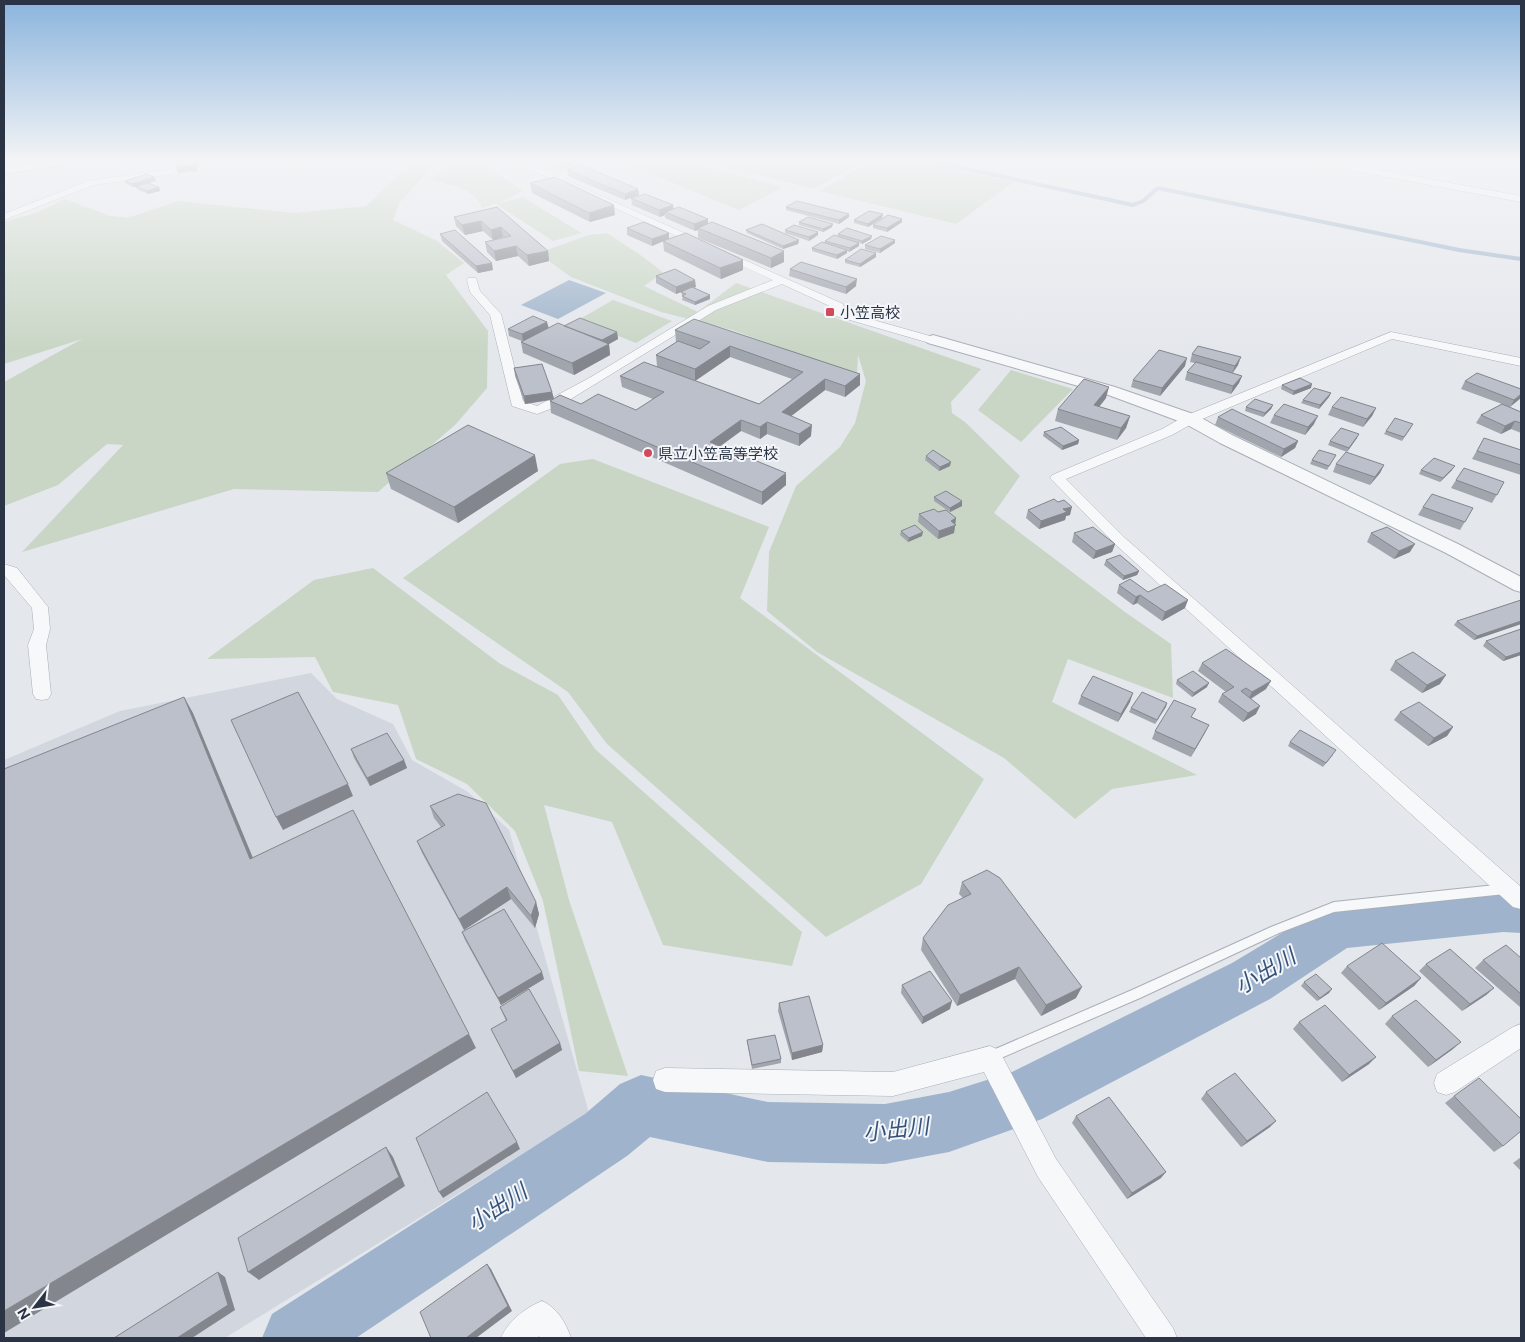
<svg xmlns="http://www.w3.org/2000/svg" width="1525" height="1342" viewBox="0 0 1525 1342" font-family="'Public Sans','Noto Sans JP',sans-serif">
	<style>
		.built { fill: #d2d6de }
		.green { fill: #c9d6c5 }
		.water { fill: #9fb4cc }
		.lines { fill: none; stroke-linecap: round; stroke-linejoin: round }
		.stream { stroke: #9fb4cc; stroke-width: 4 }
		.river { fill: #9fb4cc; fill-rule: evenodd }
		.service-casing { stroke: #a9aeb7; stroke-width: 2 }
		.minor-casing { stroke: #a9aeb7; stroke-width: 1 }
		.tertiary-casing { stroke: #a9aeb7; stroke-width: 2 }
		.secondary-casing { stroke: #a9aeb7; stroke-width: 2 }
		.service { fill: #f7f8fa; fill-rule: evenodd }
		.minor { fill: #f7f8fa; fill-rule: evenodd }
		.tertiary { fill: #f7f8fa; fill-rule: evenodd }
		.secondary { fill: #fff; fill-rule: evenodd }
		.wall { fill: #a1a5ae; fill-rule: evenodd }
		.shaded-wall { fill: #83868d }
		.building { fill: #bbc0ca; stroke: #83868d }
		.poi-dot { fill: #d1495b; stroke: #f4f6f9; stroke-width: 2 }
		.labels { text-anchor: middle; dominant-baseline: central; stroke-width: 4; stroke-linejoin: round; paint-order: stroke }
		.far-poi-label { font-size: 15px; fill: #2b3445; stroke: #f4f6f9; text-anchor: start }
		.near-water-label { font-size: 22px; font-style: italic; fill: #34527a; stroke: #f4f6f9 }
	</style>
	<rect width="100%" height="100%" fill="#e4e7ec"/>
	<path class="built" d="M311 673 337 699 393 724 412 760 468 792 509 830 589 1113 225 1338H4V760L120 711Z"/>
	<path class="green" d="M445 161H487L482 163 523 191 501 202 482 208C476 188 449 185 431 180L445 169Z
		M536 161H589L560 172Z
		M619 161H683L783 187 739 210Z
		M702 161H864L814 189Z
		M872 161H916L1014 182 956 224 819 191Z
		M425 162 436 163 400 202 393 220 437 241 464 263 446 275 488 331 487 388 456 424 378 492 234 489 22 552 123 445 107 444 58 485 4 506V382L82 339 4 364V222L36 213 65 199 110 216 128 218 178 201 295 213 366 206 405 169Z
		M523 197 581 233 553 241 496 204Z
		M607 233C626 246 646 257 663 273L644 286 698 312 736 283 981 369 951 402 952 413 965 422 1020 476 994 513 1125 612 1171 644 1173 698 1068 659 1052 702 1197 775 1112 789 1075 819 1004 758 817 652 767 611 769 552 796 486 840 447 855 423 866 381 858 355 857 375 732 330 661 312 571 277 549 261 544 251 589 235Z
		M613 300 672 321 636 343 578 320Z
		M1011 370 1073 389 1021 442 978 410Z
		M593 459 769 527 740 598 984 779 921 884 826 937 607 744 568 692 403 578 560 464Z
		M373 568 499 663 558 695 595 749 802 932 792 966 663 945 612 822 544 805 569 900 628 1076 579 1071 543 901 515 831 467 784 416 759 398 705 333 692 315 657 207 659 314 580Z"/>
	<path class="water" d="M569 280 606 293 558 319 521 305Z"/>
	<g class="lines">
		<path class="stream" d="M931 161 1133 205 1143 201 1158 188 1459 250 1521 259"/>
		<path class="river" d="M1503 888 1521 889V933L1503 932 1347 948 1270 999 1042 1119 949 1152 885 1164 768 1162 650 1137 627 1156 356 1338H262L272 1314 585 1114 620 1084 641 1075 768 1102 885 1104 949 1092 1012 1072 1101 1028 1232 963 1320 910 1338 903Z"/>
		<g class="service-casing">
			<path id="service" d="M1505 884 1509 886 1510 889 1509 892 1505 894 1334 912 1279 933 1140 998 994 1061 990 1063 986 1061 984 1057 986 1053 1132 990 1271 927 1334 902Z"/>
		</g>
		<g class="minor-casing">
			<path id="minor" d="M13 161H24L14 167 11 172H5L4 170 8 163Z
				M174 161H182L178 173 93 185 4 220V214L88 181 171 169Z
				M512 161H523L559 177 560 174 590 161H601L563 179 843 304 845 312 937 338 939 340 933 344 836 316 834 308 782 284 716 310 561 405 537 414 512 406 490 315 470 292 467 280 468 278H476L480 291 501 314 523 401 537 406 591 377 708 306 773 280Z
				M1313 161H1331L1521 196V202L1317 164Z
				M1391 332 1521 358V366L1392 339 1195 422 1172 435 1066 479 1125 538 1521 887V909L1513 907 1115 544 1050 478 1052 475 1162 429 1185 416Z
				M4 564 17 568 48 607 50 629 46 645 51 694 48 699 42 700 36 699 33 694 28 645 34 629 32 608 4 575Z
				M1521 1024V1048L1455 1092 1446 1095 1437 1092 1434 1083 1437 1074 1513 1027Z
				M990 1046 999 1050 1056 1159 1173 1328 1177 1338H1146L1038 1177 984 1072 893 1096 665 1092 656 1089 653 1080 656 1071 665 1068 893 1072Z
				M542 1301C557 1307 566 1323 571 1338H540L539 1336 537 1338H501C507 1322 526 1307 542 1301Z"/>
		</g>
		<g class="tertiary-casing">
			<path id="tertiary" d="M933 335 1115 387 1196 415 1232 435 1460 545 1521 577V592L1514 590 1446 553 1220 443 1184 423 1103 393 928 343 925 340 928 337Z"/>
		</g>
		<g class="secondary-casing">
			<path id="secondary" d="M37 161H66L60 165 4 174V166Z"/>
		</g>
		<use href="#service" class="service"/>
		<use href="#minor" class="minor"/>
		<use href="#tertiary" class="tertiary"/>
		<use href="#secondary" class="secondary"/>
	</g>
	<path class="wall" d="M288 161H313L312 163 289 164Z
		M554 161H580L569 166Z
		M567 170 638 189 639 195 625 200 568 176Z
		M154 177 156 181 148 183 159 187 160 191 148 194 137 189 136 187H133L126 184 125 181Z
		M530 183 615 215 590 222 532 193Z
		M631 198 674 209 708 223 784 262 771 268 698 238V230L695 231 665 218V215L660 217 632 205Z
		M497 207 548 251 549 261 529 266 518 256 496 261 487 252 485 242 503 238V237L493 240 483 231 465 235 456 226 454 217Z
		M786 207 849 214V217L839 224 786 210Z
		M883 214 882 218 868 227 854 223V220Z
		M902 219V222L887 232 873 228V225Z
		M799 222 832 227 823 232 799 225Z
		M627 228 669 239 743 270 721 279 664 251 663 241 652 246 627 235Z
		M746 230 799 240 798 244 783 249 747 233Z
		M785 230 818 235 809 241 785 233Z
		M440 234 493 270 478 273 442 241Z
		M838 234 871 239 862 244 859 243V246L849 252 847 251V253L837 259 812 251V248L824 243 825 241 837 237Z
		M895 240V243L880 253 865 249V245Z
		M876 253V257L860 267 845 263V260Z
		M790 269 856 286 846 294 789 276Z
		M656 276 696 287 693 288 710 299 695 305 682 300 683 296 682 295 681 292 682 291 676 294 656 283Z
		M547 322 548 328 564 326 617 332 618 339 609 344 610 355 574 375 523 353 521 342 522 341 509 336 508 329Z
		M675 330 860 374V385L845 397 825 390 791 416 811 436 799 446 767 434 760 439 741 431 721 446 786 485 762 505 551 413 550 401 552 400 525 404 515 376 514 368 552 392 554 399 581 404 636 410 653 399 622 387 620 376 657 366 656 355 677 342H676ZM730 357 792 379 759 404 695 381Z
		M1192 354 1238 365 1233 373 1242 376 1239 383 1231 394 1185 380 1187 372 1195 363 1190 362Z
		M1185 366 1160 396 1131 387 1133 380Z
		M1465 381 1521 389 1510 407 1521 412V433L1511 429 1501 434 1476 423 1481 415 1502 404 1461 389Z
		M1282 385 1311 388 1293 395 1281 389Z
		M1329 397 1319 409 1301 403 1303 400Z
		M1106 398 1099 407 1130 416 1126 428 1117 440 1055 421 1058 409Z
		M1273 405 1271 409 1263 417 1245 411 1246 407Z
		M1332 407 1376 408 1372 416 1363 427 1328 415Z
		M1274 415 1314 424 1305 435 1270 423Z
		M1218 417 1298 441 1295 448 1281 457 1215 425Z
		M1411 428 1402 441 1384 434 1386 431Z
		M1044 432 1079 440 1078 444 1062 450 1043 436Z
		M1357 438 1347 452 1328 445 1330 441Z
		M1484 438 1521 450V475L1472 459Z
		M1336 455 1327 470 1310 464 1312 460Z
		M926 456 950 466 939 471 925 460Z
		M1336 464 1384 465 1380 473 1370 485 1333 472Z
		M1421 470H1452L1440 482 1419 474Z
		M538 471 458 523 391 489 386 473Z
		M1456 480 1504 482 1492 503 1451 488Z
		M934 497 962 501V506L950 512 934 501Z
		M1058 502 1070 515 1066 516 1065 520 1039 529 1026 518 1028 510Z
		M1423 507 1473 508 1460 530 1418 515Z
		M938 512 956 518 954 533 938 539 918 522 919 514Z
		M901 531 922 536 908 542 900 535Z
		M1074 533 1115 544 1112 552 1093 559 1072 542Z
		M1371 533 1410 552 1394 559 1367 542Z
		M1106 560 1139 571 1137 575 1123 580 1104 565Z
		M1119 585 1148 592 1185 608 1162 621 1137 603 1133 605 1117 593Z
		M1521 600V624L1474 640 1454 625 1457 621Z
		M1521 629V655L1503 661 1483 646 1486 641Z
		M1395 661 1440 684 1422 693 1390 670Z
		M1202 663 1266 689 1251 699 1256 714 1243 722 1218 702 1222 694 1226 692 1198 671Z
		M1177 680 1207 687 1192 697 1176 684Z
		M1081 696 1130 702 1118 722 1078 704Z
		M1167 703 1155 724 1129 712 1131 708Z
		M1400 712 1453 727 1447 736 1428 746 1394 720Z
		M1192 717 1209 725 1191 757 1152 739 1155 731Z
		M1290 742 1333 755 1323 767 1288 746Z
		M351 749 404 760 407 768 370 786 354 758Z
		M430 806 536 902 539 914 535 928 511 899 464 930 422 853 417 841 441 827 434 818Z
		M962 882 1076 998 1041 1016 1015 979 957 1006 921 950 923 938 963 898 959 894Z
		M462 932 544 979 501 1005 465 940Z
		M1521 958V1006L1520 1007 1475 968 1483 960Z
		M1426 964 1494 988 1486 995 1462 1011 1419 971Z
		M1347 966 1421 978 1414 986 1379 1010 1341 973Z
		M1304 982 1329 993 1317 1001 1301 986Z
		M902 985 950 1009 922 1024 901 993Z
		M779 1003 823 1045 822 1052 792 1060 778 1011Z
		M500 1007 560 1043 562 1050 516 1078 491 1029 506 1021Z
		M1392 1016 1453 1049 1428 1067 1385 1024Z
		M1299 1022 1369 1064 1342 1082 1293 1029Z
		M747 1040 781 1059V1063L752 1069Z
		M1206 1092 1270 1127 1241 1147 1201 1099Z
		M1454 1096 1503 1146 1494 1152 1445 1103Z
		M1076 1116 1161 1178 1127 1199 1072 1123Z
		M1521 1157V1171L1513 1163Z"/>
	<path class="shaded-wall" d="M195 161H197L198 163 197 171 178 173 176 167Z
		M203 161H224L204 163Z
		M243 161H262L243 162Z
		M572 161H580L569 166 568 162Z
		M154 177 156 181 133 187 132 184Z
		M159 187 160 191 148 194 147 191Z
		M638 189 639 195 625 200V194Z
		M614 205 615 215 590 222 589 213Z
		M673 205 674 212H665V215L660 217 659 210Z
		M849 214V217L839 224V220Z
		M883 214 882 218 868 227V224Z
		M708 219V226L698 228V230L695 231 694 224Z
		M902 219V222L887 232V228Z
		M481 221 483 231 465 235 462 225Z
		M833 224 832 227 823 232V229Z
		M501 227 503 237 493 240 491 230Z
		M818 232V235L809 241V237Z
		M669 233V239L652 246V239Z
		M872 236 871 239 862 244V241Z
		M799 240 798 244 783 249V246Z
		M895 240V243L880 253V249Z
		M859 243V246L849 252 850 248Z
		M516 246 518 256 496 261 494 251Z
		M847 250V253L837 259V255Z
		M548 251 549 261 529 266 527 255Z
		M784 251V262L771 268V258Z
		M876 253V257L860 267V264Z
		M743 260V270L721 279 720 268Z
		M492 263 493 270 478 273 476 266Z
		M857 279 856 286 846 294V287Z
		M695 280 696 287 676 294V287Z
		M710 295V299L695 305V302Z
		M547 322 549 329 523 342 522 334Z
		M617 332 618 339 609 344 610 355 574 375 572 363 602 340Z
		M730 346V357L695 381V369Z
		M1241 357 1238 365 1232 373 1235 366Z
		M1187 358 1185 366 1160 396 1162 388Z
		M860 374V385L845 397V386Z
		M1242 376 1239 383 1231 394 1233 386Z
		M825 379V390L781 424 782 412Z
		M1312 384 1311 388 1293 395 1294 391Z
		M1109 387 1106 398 1091 417 1094 405Z
		M552 392 554 399 525 404 524 396Z
		M1331 393 1329 397 1319 409 1320 405Z
		M1521 394V398L1510 407 1514 400Z
		M1273 405 1271 409 1263 417 1265 413Z
		M1376 408 1372 416 1363 427 1367 419Z
		M1130 416 1126 428 1117 440 1121 428Z
		M1318 416 1314 424 1305 435 1308 427Z
		M741 420V431L710 453V442Z
		M1515 421 1511 429 1501 434 1505 426Z
		M767 422V434L760 439V427Z
		M812 425 811 436 799 446V434Z
		M1359 434 1357 438 1347 452 1349 448Z
		M1079 440 1078 444 1062 450 1063 446Z
		M1298 441 1295 448 1281 457 1284 449Z
		M535 455 538 471 458 523 454 507Z
		M951 462 950 466 939 471 940 467Z
		M1384 465 1380 473 1370 485 1375 477Z
		M1455 466 1452 470 1440 482 1443 478Z
		M786 473V485L762 505V492Z
		M962 501V506L950 512V508Z
		M1072 507 1070 515 1066 516 1065 520 1039 529 1041 521 1063 509Z
		M956 518 954 533 938 539 939 531 951 521Z
		M923 532 922 536 908 542 909 538Z
		M1115 544 1112 552 1093 559 1096 551Z
		M1415 544 1410 552 1394 559 1399 551Z
		M1139 571 1137 575 1123 580 1124 576Z
		M1140 595 1137 603 1133 605 1136 597Z
		M1188 600 1185 608 1162 621 1165 612Z
		M1521 621V624L1474 640 1477 636Z
		M1521 652V655L1503 661 1506 657Z
		M1446 675 1440 684 1422 693 1427 685Z
		M1271 681 1266 689 1248 700 1252 692Z
		M1209 683 1207 687 1192 697 1194 693Z
		M1133 693 1130 702 1118 722 1121 714Z
		M184 697 193 713 260 875 250 859Z
		M1167 703 1166 707 1155 724 1157 720Z
		M1260 706 1256 714 1243 722 1248 713Z
		M1209 725 1205 733 1191 757 1195 749Z
		M1453 727 1447 736 1428 746 1434 738Z
		M404 760 407 768 370 786 367 778Z
		M348 784 353 796 283 830 276 817Z
		M507 887 511 899 464 930 459 919Z
		M536 902 539 914 535 928 531 916Z
		M1019 967 1015 979 957 1006 960 995Z
		M542 972 544 979 501 1005 498 998Z
		M1421 978 1414 986 1379 1010 1386 1003Z
		M1082 987 1076 998 1041 1016 1046 1005Z
		M1494 988 1486 995 1462 1011 1470 1004Z
		M1332 989 1329 993 1317 1001 1320 998Z
		M952 1001 950 1009 922 1024 923 1017Z
		M469 1034 476 1048 4 1333V1311Z
		M1461 1042 1453 1049 1428 1067 1436 1060Z
		M560 1043 562 1050 516 1078 513 1071Z
		M823 1045 822 1052 792 1060V1053Z
		M1376 1057 1369 1064 1342 1082 1349 1075Z
		M1276 1121 1270 1127 1241 1147 1247 1141Z
		M517 1142 520 1149 443 1198 439 1192Z
		M386 1147 393 1157 405 1186 259 1280 248 1272Z
		M1166 1172 1161 1178 1127 1199 1132 1193Z
		M487 1264 491 1269 512 1311 476 1338H466Z
		M218 1272 225 1277 235 1310 192 1338H177Z"/>
	<path class="building" d="M176 161H195V165L176 167Z
		M581 165 638 189 625 194 567 170Z
		M147 174 154 177 132 184 125 181Z
		M555 177 614 205 589 213 530 183Z
		M148 183 159 187 147 191 136 186Z
		M645 194 673 205 659 210 631 198Z
		M797 201 849 214 839 220 786 207Z
		M497 207 548 251 527 255 516 246 494 251 485 242 511 236 501 227 491 230 481 221 462 225 454 217Z
		M679 207 708 219 694 224 665 212Z
		M869 211 883 214 868 224 854 220Z
		M888 215 902 219 887 228 873 225Z
		M808 217 833 224 823 229 799 222Z
		M644 222 669 233 652 239 627 228Z
		M712 222 784 251 771 258 698 228Z
		M762 224 799 240 783 246 746 230Z
		M794 225 818 232 809 237 785 230Z
		M847 228 872 236 862 241 838 234Z
		M455 230 492 263 476 266 440 234Z
		M686 233 743 260 720 268 663 241Z
		M834 235 859 243 850 248 825 241Z
		M881 236 895 240 880 249 865 245Z
		M822 242 847 250 837 255 812 248Z
		M861 249 876 253 860 264 845 260Z
		M801 262 857 279 846 287 790 269Z
		M675 269 695 280 676 287 656 276Z
		M692 287 710 295 695 302 682 296 686 294 681 292Z
		M533 316 547 322 522 334 508 329Z
		M580 318 617 332 602 340 564 326Z
		M694 319 860 374 845 386 825 379 782 412 812 425 799 434 767 422 760 427 741 420 710 442 786 473 762 492 550 401 560 395 581 404 598 394 636 410 664 392 620 376 644 362 759 404 803 372 730 346 695 369 656 355 678 341 700 349 710 342 675 330Z
		M558 323 609 344 572 363 521 342Z
		M1198 346 1241 357 1235 366 1192 354Z
		M1159 350 1187 358 1162 388 1133 380Z
		M1196 362 1242 376 1233 386 1187 372Z
		M542 364 552 392 524 396 514 368Z
		M1477 373 1521 389V394L1514 400 1465 381Z
		M1300 378 1312 384 1294 391 1282 385Z
		M1084 379 1109 387 1094 405 1130 416 1121 428 1058 409Z
		M1314 388 1331 393 1320 405 1303 400Z
		M1341 397 1376 408 1367 419 1332 407Z
		M1255 399 1273 405 1265 413 1246 407Z
		M1284 404 1318 416 1308 427 1274 415Z
		M1502 404 1521 412V423L1515 421 1505 426 1481 415Z
		M1232 409 1298 441 1284 449 1218 417Z
		M1395 418 1413 424 1404 437 1386 431Z
		M468 425 535 455 454 507 386 473Z
		M1061 427 1079 440 1063 446 1044 432Z
		M1341 428 1359 434 1349 448 1330 441Z
		M1484 438 1521 450V465L1477 451Z
		M933 450 951 462 940 467 926 456Z
		M1319 450 1336 455 1329 466 1312 460Z
		M1346 452 1384 465 1375 477 1336 464Z
		M1434 458 1455 466 1443 478 1421 470Z
		M1464 468 1504 482 1497 495 1456 480Z
		M946 491 962 501 950 508 934 497Z
		M1432 494 1473 508 1465 522 1423 507Z
		M1054 499 1058 502 1064 500 1072 507 1063 509 1067 512 1041 521 1028 510Z
		M934 509 938 512 946 510 956 518 951 521 956 525 939 531 919 514Z
		M915 525 923 532 909 538 901 531Z
		M1093 527 1115 544 1096 551 1074 533Z
		M1387 527 1415 544 1399 551 1371 533Z
		M1120 555 1139 571 1124 576 1106 560Z
		M1130 579 1148 592 1165 584 1188 600 1165 612 1140 595 1136 597 1119 585Z
		M1521 600V621L1477 636 1457 621Z
		M1521 629V652L1506 657 1486 641Z
		M1226 649 1271 681 1252 692 1246 688 1241 691 1260 706 1248 713 1222 694 1234 687 1202 663Z
		M1413 652 1446 675 1427 685 1395 661Z
		M1193 671 1209 683 1194 693 1177 680Z
		M1093 676 1133 693 1121 714 1081 696Z
		M298 692 348 784 276 817 231 720Z
		M1142 692 1167 703 1157 720 1131 708Z
		M184 697 250 859 353 810 469 1034 4 1311V769Z
		M1174 700 1196 709 1191 717 1209 725 1195 749 1155 731Z
		M1419 702 1453 727 1434 738 1400 712Z
		M1300 730 1336 750 1326 763 1290 742Z
		M387 733 404 760 367 778 351 749Z
		M458 794 486 803 536 902 531 916 507 887 459 919 417 841 445 825 430 806Z
		M987 870 1000 878 1082 987 1046 1005 1019 967 960 995 923 938 948 905 971 894 962 882Z
		M504 909 542 972 498 998 462 932Z
		M1382 943 1421 978 1386 1003 1347 966Z
		M1506 945 1521 958V994L1483 960Z
		M1450 949 1494 988 1470 1004 1426 964Z
		M930 971 952 1001 923 1017 902 985Z
		M1316 974 1332 989 1320 998 1304 982Z
		M529 989 560 1043 513 1071 491 1029 507 1020 500 1007Z
		M809 996 823 1045 792 1053 779 1003Z
		M1416 1000 1461 1042 1436 1060 1392 1016Z
		M1325 1005 1376 1057 1349 1075 1299 1022Z
		M775 1035 781 1059 752 1065 747 1040Z
		M1235 1073 1276 1121 1247 1141 1206 1092Z
		M1479 1078 1521 1119V1131L1503 1146 1454 1096Z
		M487 1092 517 1142 439 1192 416 1138Z
		M1109 1097 1166 1172 1132 1193 1076 1116Z
		M386 1147 399 1177 248 1272 238 1238Z
		M487 1264 508 1306 466 1338H431L420 1312Z
		M218 1272 228 1305 177 1338H114Z"/>
	<linearGradient id="sky" x2="0" y2="1"><stop stop-color="#8bb4dd"/><stop offset="0.46" stop-color="#f3f4f6"/><stop offset="1" stop-color="#f3f4f6" stop-opacity="0"/></linearGradient>
	<rect width="1525" height="349" fill="url(#sky)"/>
	<g class="poi-dot">
		<rect x="825" y="307" width="10" height="10" rx="2.5"/>
		<circle cx="648" cy="453" r="5"/>
	</g>
	<g class="labels">
		<g class="far-poi-label">
			<text x="840" y="312">小笠高校</text>
			<text x="658" y="453">県立小笠高等学校</text>
		</g>
		<g class="near-water-label">
			<text transform="translate(1265 971) rotate(-31)">小出川</text>
			<text transform="translate(896 1129) rotate(-6)">小出川</text>
			<text transform="translate(497 1207) rotate(-33)">小出川</text>
		</g>
	</g>
	<rect width="1525" height="1342" fill="none" stroke="#2b3445" stroke-width="10"/>
	<g transform="translate(35 1307) rotate(239)" stroke="#f4f6f9" stroke-width="4" paint-order="stroke">
	<path d="M0-4L9 19L0 12L-9 19Z" fill="#2b3445"/>
	<text y="-8" font-size="14" font-weight="bold" text-anchor="middle" fill="#2b3445">N</text>
	</g>
</svg>
